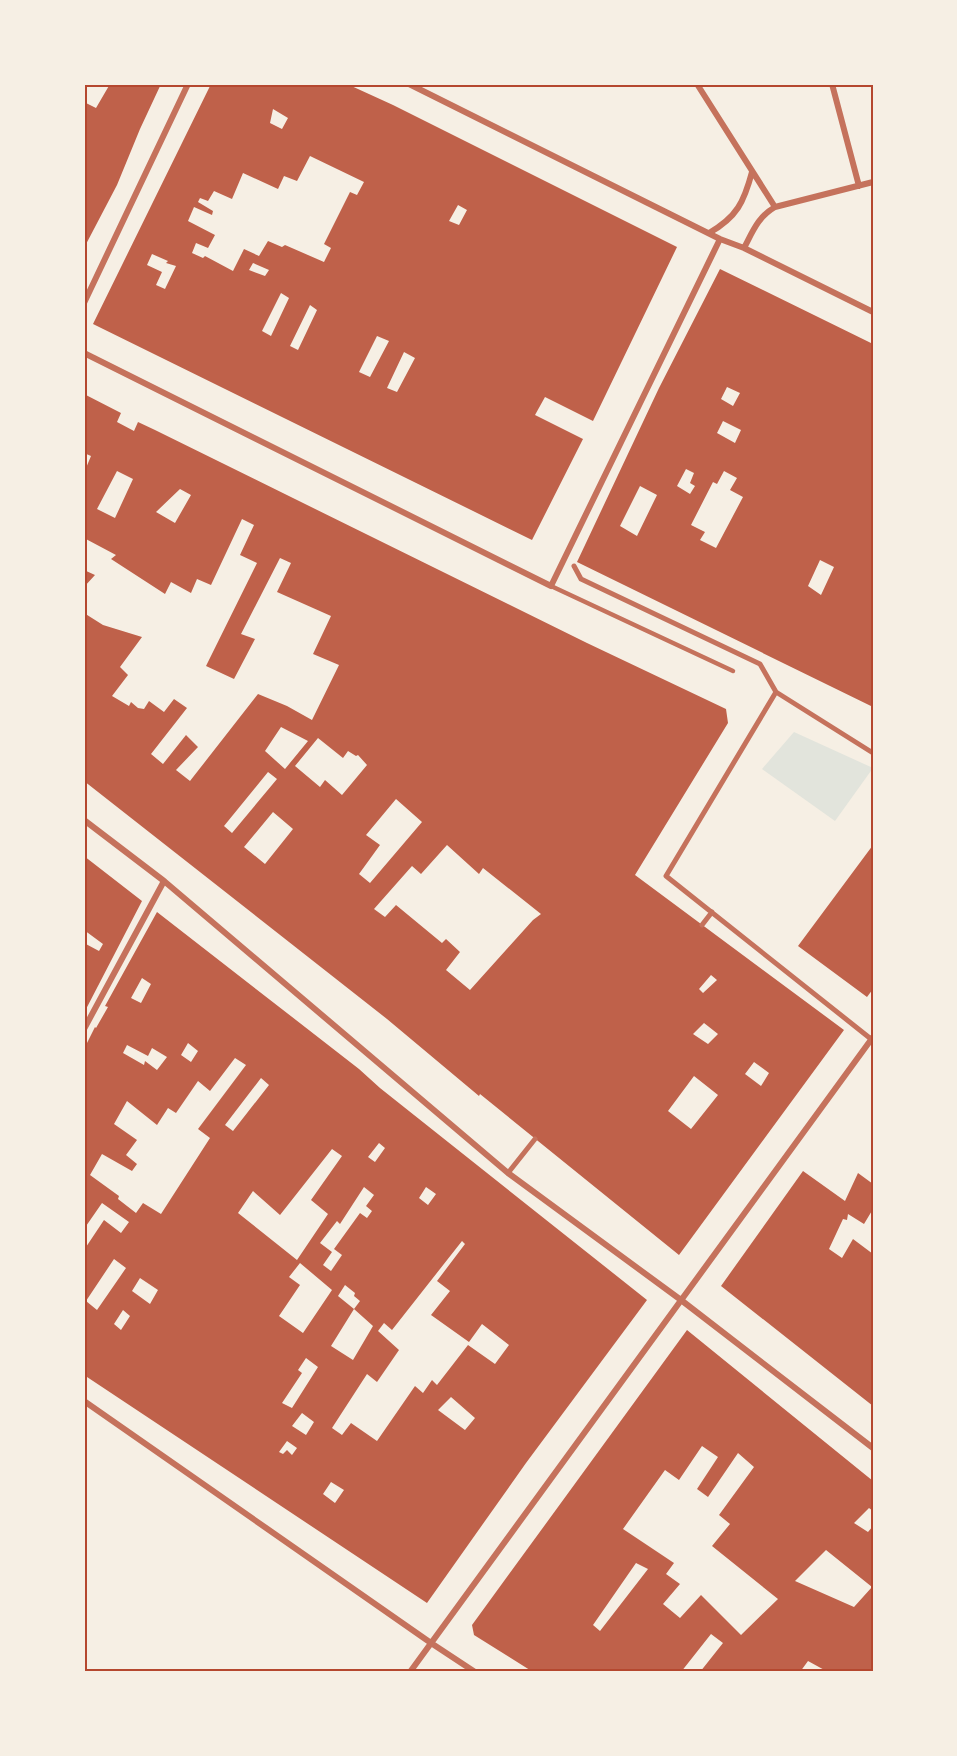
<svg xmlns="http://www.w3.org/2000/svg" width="957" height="1756" viewBox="0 0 957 1756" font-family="Roboto,sans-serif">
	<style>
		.green { fill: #e2e4dc }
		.building { fill: #bf614a; fill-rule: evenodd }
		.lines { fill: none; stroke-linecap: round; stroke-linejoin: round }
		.service { stroke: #c5725c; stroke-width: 4.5 }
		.pedestrian { stroke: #c5725c; stroke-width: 5 }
		.minor { stroke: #c5725c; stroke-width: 6 }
		.neatline { fill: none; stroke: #b5482f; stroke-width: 2 }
	</style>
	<rect width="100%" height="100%" fill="#f6efe4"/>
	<path class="green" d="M794 732 873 768 835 821 762 769Z"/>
	<path class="building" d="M110 84H161L140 129 117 185 84 248V102L96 108Z
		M211 84H347L393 105 677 247 593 421 545 397 535 415 583 439 532 540 93 324ZM273 109 288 118 282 129 270 123ZM310 156 364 182 357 195 350 192 324 244 331 248 324 262 285 245 282 247 268 241 259 256 244 249 233 271 205 256 203 258 192 253 196 243 208 248 215 235 188 221 194 207 212 215 213 211 198 202 200 198 208 201 214 191 232 199 243 173 278 189 284 176 297 181ZM458 205 467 210 459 225 449 221ZM152 254 168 261 166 263 176 266 165 289 156 285 162 272 147 265ZM253 263 269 270 265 276 249 270ZM281 293 289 298 271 336 262 331ZM310 305 317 310 298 350 290 346ZM377 336 389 341 370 377 359 372ZM404 352 415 358 397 392 387 388Z
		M720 269 873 344V707L577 562 659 388ZM727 387 740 393 733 406 721 399ZM723 421 741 430 735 443 717 433ZM686 469 694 473 690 483 695 486 690 494 677 486ZM724 471 737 478 730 490 743 497 716 548 700 540 705 532 691 525 713 482 717 484ZM640 486 657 495 637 536 620 526ZM820 560 834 567 821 595 808 586Z
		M84 394 121 413 117 422 134 431 138 422 155 430 587 643 726 709 728 723 635 875 844 1030 679 1255 480 1094 479 1096 387 1019 84 781V613L103 625 142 637 120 667 128 675 112 696 129 706 131 702 138 708 144 709 149 701 164 712 174 699 187 708 151 754 163 764 186 735 198 747 176 770 190 781 258 694 287 706 312 720 339 665 313 654 331 616 277 592 291 563 280 558 241 634 255 639 234 679 206 666 257 563 240 555 254 525 242 519 211 585 197 579 191 593 171 582 165 594 111 559 116 555 84 538V530L87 524 84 522V467L86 468 91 456 84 453ZM117 471 133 479 115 518 97 509ZM180 489 191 495 175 523 156 512ZM281 727 308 741 285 769 265 751ZM318 738 343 758 348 751 356 756 358 755 367 765 342 795 325 780 320 787 295 766ZM268 772 277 779 232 833 224 826ZM396 799 422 822 370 883 359 874 380 845 366 835ZM273 812 293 829 265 864 244 847ZM447 845 479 874 483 868 541 914 533 920 470 990 446 970 460 952 446 939 442 943 396 905 385 917 374 909 412 866 421 874ZM711 975 717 980 703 993 699 989ZM704 1023 718 1034 708 1044 693 1034ZM754 1062 769 1073 761 1086 745 1074ZM694 1076 718 1095 691 1129 668 1111Z
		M84 570 95 575 84 587Z
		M873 845V989L867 997 798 946Z
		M84 856 142 901 84 1013V943L99 951 103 944 84 930Z
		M157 912 359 1069 380 1088 647 1300 526 1463 427 1603 84 1375V1250L104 1220 121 1233 129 1222 102 1203 84 1229V1049L95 1027 96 1028 108 1007 105 1006ZM142 978 151 984 141 1003 131 998ZM188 1043 198 1051 191 1062 181 1055ZM127 1045 148 1056 152 1048 167 1057 157 1070 145 1061 144 1065 123 1053ZM235 1058 246 1065 198 1129 210 1138 161 1214 143 1203 136 1213 118 1199 119 1196 90 1175 102 1154 132 1171 137 1164 126 1155 137 1140 114 1124 127 1101 157 1125 168 1108 176 1113 198 1081 210 1091ZM261 1078 269 1085 233 1131 225 1125ZM379 1143 385 1148 375 1162 368 1157ZM332 1149 342 1156 311 1200 328 1214 297 1260 238 1213 253 1191 280 1215ZM364 1187 374 1195 366 1206 372 1211 367 1218 360 1213 334 1249 342 1255 331 1271 323 1265 332 1252 320 1243 337 1221 340 1224ZM426 1187 436 1194 428 1205 419 1198ZM462 1241 465 1244 437 1281 450 1291 431 1315 469 1342 482 1324 509 1345 495 1364 468 1345 437 1385 432 1380 423 1393 415 1386 377 1441 351 1423 342 1435 332 1428 367 1374 377 1382 399 1350 378 1331 384 1323 392 1330ZM114 1259 126 1268 97 1310 86 1301ZM300 1263 332 1290 303 1333 279 1316 300 1285 289 1277ZM140 1278 158 1290 150 1304 132 1291ZM345 1285 355 1293 354 1296 360 1301 354 1309 338 1296ZM354 1309 373 1326 353 1360 331 1346ZM123 1310 130 1316 121 1330 114 1324ZM306 1358 318 1367 292 1408 282 1403 302 1373 298 1370ZM451 1397 475 1418 465 1430 438 1410ZM302 1413 314 1422 306 1435 292 1426ZM287 1441 297 1448 292 1455 287 1450 283 1454 279 1452ZM331 1482 344 1490 335 1503 323 1494Z
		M803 1171 845 1201 858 1173 873 1184V1209L864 1224 848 1214 847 1220 843 1219 829 1249 842 1258 853 1239 873 1254V1406L721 1286Z
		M687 1330 873 1481V1511L869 1508 854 1523 868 1532 873 1526V1672H828L808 1661 800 1672H700L723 1643 711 1634 681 1672H533L474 1635 472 1625ZM702 1446 718 1457 697 1489 708 1497 738 1453 754 1467 719 1515 730 1524 712 1546 778 1599 741 1635 701 1595 680 1618 663 1604 680 1584 666 1574 674 1563 623 1529 665 1470 679 1480ZM826 1550 872 1587 854 1607 795 1581ZM636 1563 648 1569 600 1631 593 1625Z"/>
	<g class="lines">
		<path class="service" d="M551 586 733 671"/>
		<path class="pedestrian" d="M574 566 581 579 760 664 776 692 873 753
			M776 692 666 876 871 1039
			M702 925 712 912
			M508 1173 535 1139"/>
		<path class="minor" d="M409 84 720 239 744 248 873 312
			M697 84 775 207
			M832 84 859 186
			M709 233C737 217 744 202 752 172
			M744 248C753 231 758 217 775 207L873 182
			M84 303 188 84
			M84 353 551 586 720 239
			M84 820 164 881 508 1173 681 1300 873 1448
			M84 1029 164 881
			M84 1401 431 1643 475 1672
			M410 1672 873 1037"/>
	</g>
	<rect width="957" height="1756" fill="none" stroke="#f6efe4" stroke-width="171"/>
	<rect x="86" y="86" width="786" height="1584" class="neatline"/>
</svg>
